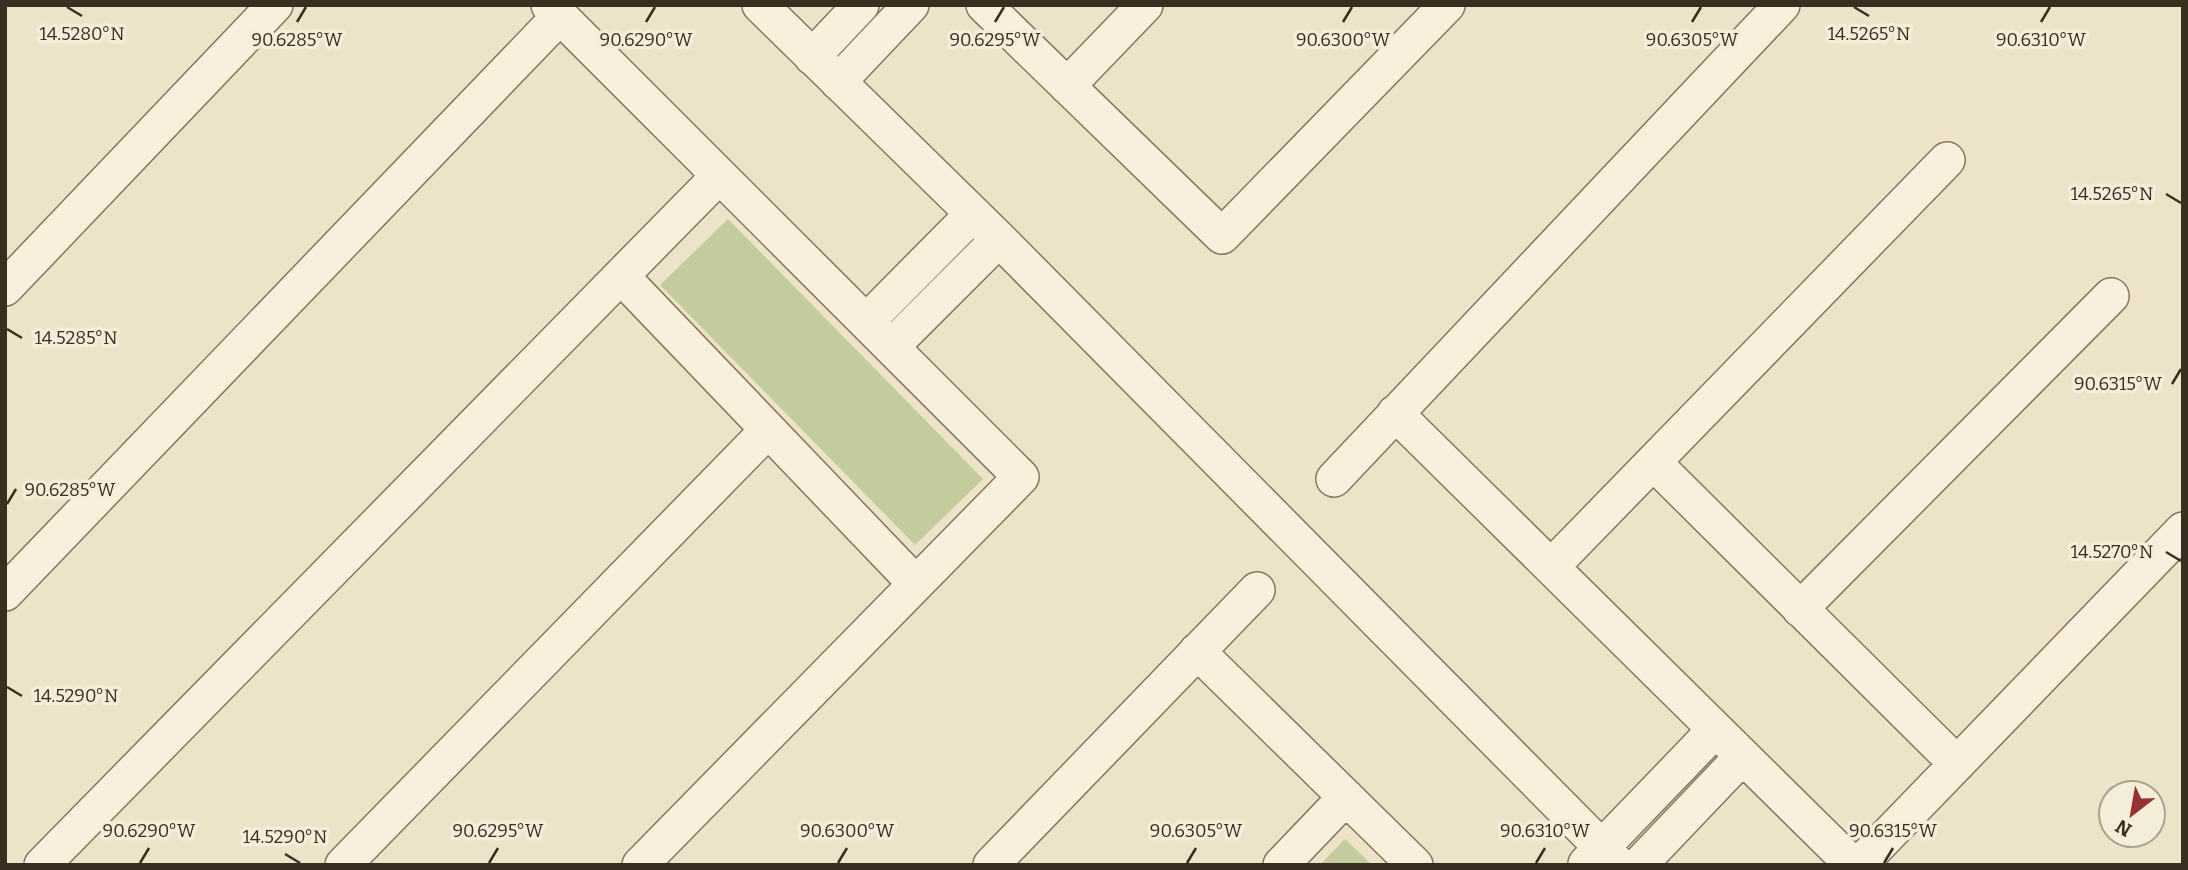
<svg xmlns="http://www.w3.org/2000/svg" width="2188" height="870" viewBox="0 0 2188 870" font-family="Bitter,serif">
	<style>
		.green { fill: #c4cb9d }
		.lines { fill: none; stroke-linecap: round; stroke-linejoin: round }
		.street-casing { stroke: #88765f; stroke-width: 38 }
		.street { stroke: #f8f0dd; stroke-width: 35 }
		.ticks { fill: none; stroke: #3a2e21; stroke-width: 2.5 }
		.ticks-label { font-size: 18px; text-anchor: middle; fill: #3a2e21; stroke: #f4edd9; stroke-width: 7; stroke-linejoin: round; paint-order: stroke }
	</style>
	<rect width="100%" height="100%" fill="#ede3c9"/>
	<path class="green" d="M728 219 983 479 915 545 660 285Z
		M1345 839 1372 865H1320Z"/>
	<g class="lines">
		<g class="street-casing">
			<path id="street" d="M549 5 1021 477 640 865
				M760 5 999 239 1619 865
				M984 5 1222 236 1447 5
				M812 57 861 5
				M838 82 911 5
				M1067 86 1145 5
				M621 276 916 584
				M5 288 275 5
				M866 322 973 214
				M891 347 999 239
				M1395 413 1853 865
				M1653 462 1957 764
				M1334 479 1782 5
				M1551 567 1947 160
				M5 593 560 16
				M1800 609 2111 296
				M1197 651 1415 865
				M1586 864 1715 730
				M42 865 719 176
				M343 865 768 430
				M991 865 1257 590
				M1281 865 1346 797
				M1639 865 1742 757
				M1859 865 2183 530"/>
		</g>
		<use href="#street" class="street"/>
	</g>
	<path class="ticks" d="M67 7 82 16M1854 7 1869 16M297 22 306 7M646 22 655 7M995 22 1004 7M1343 22 1352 7M1692 22 1701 7M2041 22 2050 7M2166 194 2181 203M7 329 22 338M2172 384 2181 369M7 504 16 489M2166 552 2181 561M7 687 22 696M285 854 300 863M140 863 149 848M489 863 498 848M838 863 847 848M1187 863 1196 848M1536 863 1545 848M1884 863 1893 848"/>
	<g class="ticks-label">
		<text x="82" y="40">14.5280°N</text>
		<text x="1869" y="40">14.5265°N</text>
		<text x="995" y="46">90.6295°W</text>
		<text x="297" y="46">90.6285°W</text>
		<text x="646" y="46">90.6290°W</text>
		<text x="1343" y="46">90.6300°W</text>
		<text x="1692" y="46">90.6305°W</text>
		<text x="2041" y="46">90.6310°W</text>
		<text x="2112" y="200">14.5265°N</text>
		<text x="76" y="344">14.5285°N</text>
		<text x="2118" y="390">90.6315°W</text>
		<text x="70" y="496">90.6285°W</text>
		<text x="2112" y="558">14.5270°N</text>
		<text x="76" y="702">14.5290°N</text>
		<text x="149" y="837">90.6290°W</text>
		<text x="498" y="837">90.6295°W</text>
		<text x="847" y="837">90.6300°W</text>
		<text x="1196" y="837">90.6305°W</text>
		<text x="1545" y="837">90.6310°W</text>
		<text x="1893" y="837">90.6315°W</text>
		<text x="285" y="843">14.5290°N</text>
	</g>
	<rect width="2188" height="870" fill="none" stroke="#3a2e21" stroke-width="14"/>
	<g transform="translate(2132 814) rotate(211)"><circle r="33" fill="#f4edd9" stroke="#aaa18f" stroke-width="2"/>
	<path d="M0-5L12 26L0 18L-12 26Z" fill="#943332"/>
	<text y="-10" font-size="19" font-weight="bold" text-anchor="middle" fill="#3a2e21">N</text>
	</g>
</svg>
